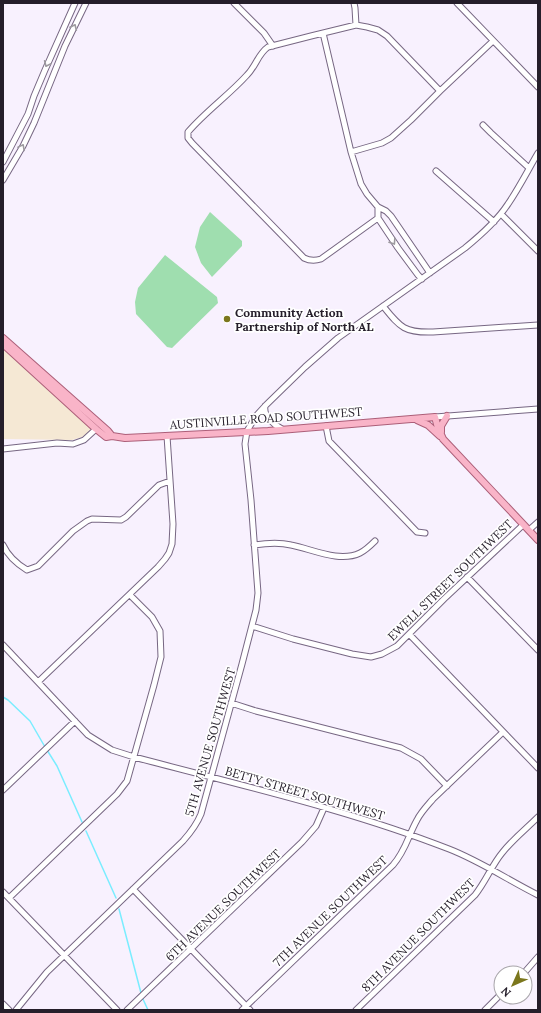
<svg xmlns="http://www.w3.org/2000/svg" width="541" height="1013" viewBox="0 0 541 1013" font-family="Lora,serif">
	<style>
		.industrial { fill: #f5e8d4 }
		.green { fill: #9fdeaf }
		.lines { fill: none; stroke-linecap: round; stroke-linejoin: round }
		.stream { stroke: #7aedff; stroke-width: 1.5 }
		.minor-casing { stroke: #776783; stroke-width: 7 }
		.major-casing { stroke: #ac5f79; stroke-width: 8 }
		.minor { stroke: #fff; stroke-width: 5 }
		.major { stroke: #f9b4c8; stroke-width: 6 }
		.oneway { stroke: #9d9a9f }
		.poi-dot { fill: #7b771d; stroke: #fff; stroke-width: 1.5 }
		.labels { text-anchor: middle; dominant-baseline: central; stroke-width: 3.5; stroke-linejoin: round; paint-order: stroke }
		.poi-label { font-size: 12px; font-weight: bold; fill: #251e2a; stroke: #fff; text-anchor: start }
		.street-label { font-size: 12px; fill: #251e2a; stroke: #fff }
	</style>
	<rect width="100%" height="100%" fill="#f8f1fe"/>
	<path class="industrial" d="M3 348 89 426 92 434 72 440 3 439Z"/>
	<path class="green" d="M210 212 242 241V246L212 277 201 263 195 247 200 227Z
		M165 255 217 297 218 303 172 348 167 347 136 314 135 302 138 288Z"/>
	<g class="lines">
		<path class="stream" d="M3 697 8 700 30 721 45 747
			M47 750 57 766 82 822
			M86 831 116 898
			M119 909 141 993
			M142 997 148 1010"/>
		<g class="minor-casing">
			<path id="minor" d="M234 3 264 33 273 46
				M354 3 355 8 356 25
				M457 3 538 87
				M323 33 351 152 361 184 367 194 378 207 386 211 391 216 430 273
				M483 125 491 133 529 168
				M351 152 382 143 391 138 411 120 440 91 493 41
				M3 162 28 114 34 96 45 70 75 3
				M436 171 494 222
				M3 180 23 146 34 123 65 46 86 3
				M378 207V218L398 248 418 275 422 279
				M501 214 538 251
				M378 218 321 259C315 261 310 261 304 258L192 143 188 138V132C206 111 229 95 247 75 256 66 258 54 268 47L311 36 356 25 367 27 378 30 387 36 440 91
				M383 306C400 327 404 333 433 332L538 325
				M265 406C263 416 274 425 282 429
				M435 417 538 409
				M326 426 329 441 417 532 425 533
				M3 449 57 443 73 444 84 440 96 429
				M529 530 538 522
				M3 545C8 556 17 564 27 570L38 566 73 531 87 521 92 519 121 520 126 517 159 485 170 481
				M254 545C267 543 279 542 291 545 312 549 339 563 360 553 366 550 370 546 375 541
				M467 577 538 650
				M252 626 293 639 352 654 371 657 382 654 397 646 444 599 523 525
				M409 634 538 768
				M3 645 88 735 112 750 134 757C239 785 347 809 449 849 480 861 508 880 538 895
				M38 682 158 567 165 559 169 553 172 544 173 524 167 436
				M231 703 256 711 401 748 421 759 447 786
				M3 790 75 721
				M133 889 250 1010
				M3 892 117 1010
				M9 898 117 794 127 781 154 685 161 657 160 631 152 617 130 595
				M524 973 538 957
				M3 1004 9 1010
				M16 1010 47 972 183 841C191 832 197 824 201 814L242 664 256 610 258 593 251 500 245 444 247 431 256 416 266 405 305 367 338 338 465 248C481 235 497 221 508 204 519 188 528 170 538 153
				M127 1010 302 842 316 826 324 808
				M242 1010 393 865C406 850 408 836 417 820 421 812 427 806 433 799L503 732
				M356 1010 475 895C486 881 492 865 502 853 513 839 526 829 538 817
				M485 1010 501 994"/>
		</g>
		<g class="major-casing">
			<path id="major" d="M3 338 108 431 112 436
				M3 344 96 429 106 437 112 436 125 438 268 431 435 417 438 428 443 439 538 540
				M417 420 428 425 440 436
				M441 432V426L447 416"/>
		</g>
		<use href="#minor" class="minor"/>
		<use href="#major" class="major"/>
	</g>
	<defs><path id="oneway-chevron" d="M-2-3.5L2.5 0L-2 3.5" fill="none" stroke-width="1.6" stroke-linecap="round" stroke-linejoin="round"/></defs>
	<g class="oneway">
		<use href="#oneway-chevron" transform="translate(74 27) rotate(-65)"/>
		<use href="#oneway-chevron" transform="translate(47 64) rotate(114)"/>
		<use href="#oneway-chevron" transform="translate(22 147) rotate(-62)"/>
		<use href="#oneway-chevron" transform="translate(393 242) rotate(57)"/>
	</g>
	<circle class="poi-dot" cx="227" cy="319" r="4"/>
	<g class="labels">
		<g class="poi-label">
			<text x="235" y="312">Community Action<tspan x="235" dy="14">Partnership of North AL</tspan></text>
		</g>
		<g class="street-label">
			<text transform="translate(266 418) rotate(-4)">AUSTINVILLE ROAD SOUTHWEST</text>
			<text transform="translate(450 580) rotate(-44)">EWELL STREET SOUTHWEST</text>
			<text transform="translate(210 742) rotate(-74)">5TH AVENUE SOUTHWEST</text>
			<text transform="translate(305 793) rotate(16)">BETTY STREET SOUTHWEST</text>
			<text transform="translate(223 905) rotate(-44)">6TH AVENUE SOUTHWEST</text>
			<text transform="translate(330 911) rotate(-44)">7TH AVENUE SOUTHWEST</text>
			<text transform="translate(418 935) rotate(-45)">8TH AVENUE SOUTHWEST</text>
		</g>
	</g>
	<rect width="541" height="1013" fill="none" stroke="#251e2a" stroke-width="8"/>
	<g transform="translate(513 985) rotate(225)"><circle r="19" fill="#ffffff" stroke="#a8a5aa"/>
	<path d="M0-3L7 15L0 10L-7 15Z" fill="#7b771d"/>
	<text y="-6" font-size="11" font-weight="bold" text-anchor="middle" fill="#251e2a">N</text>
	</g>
</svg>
